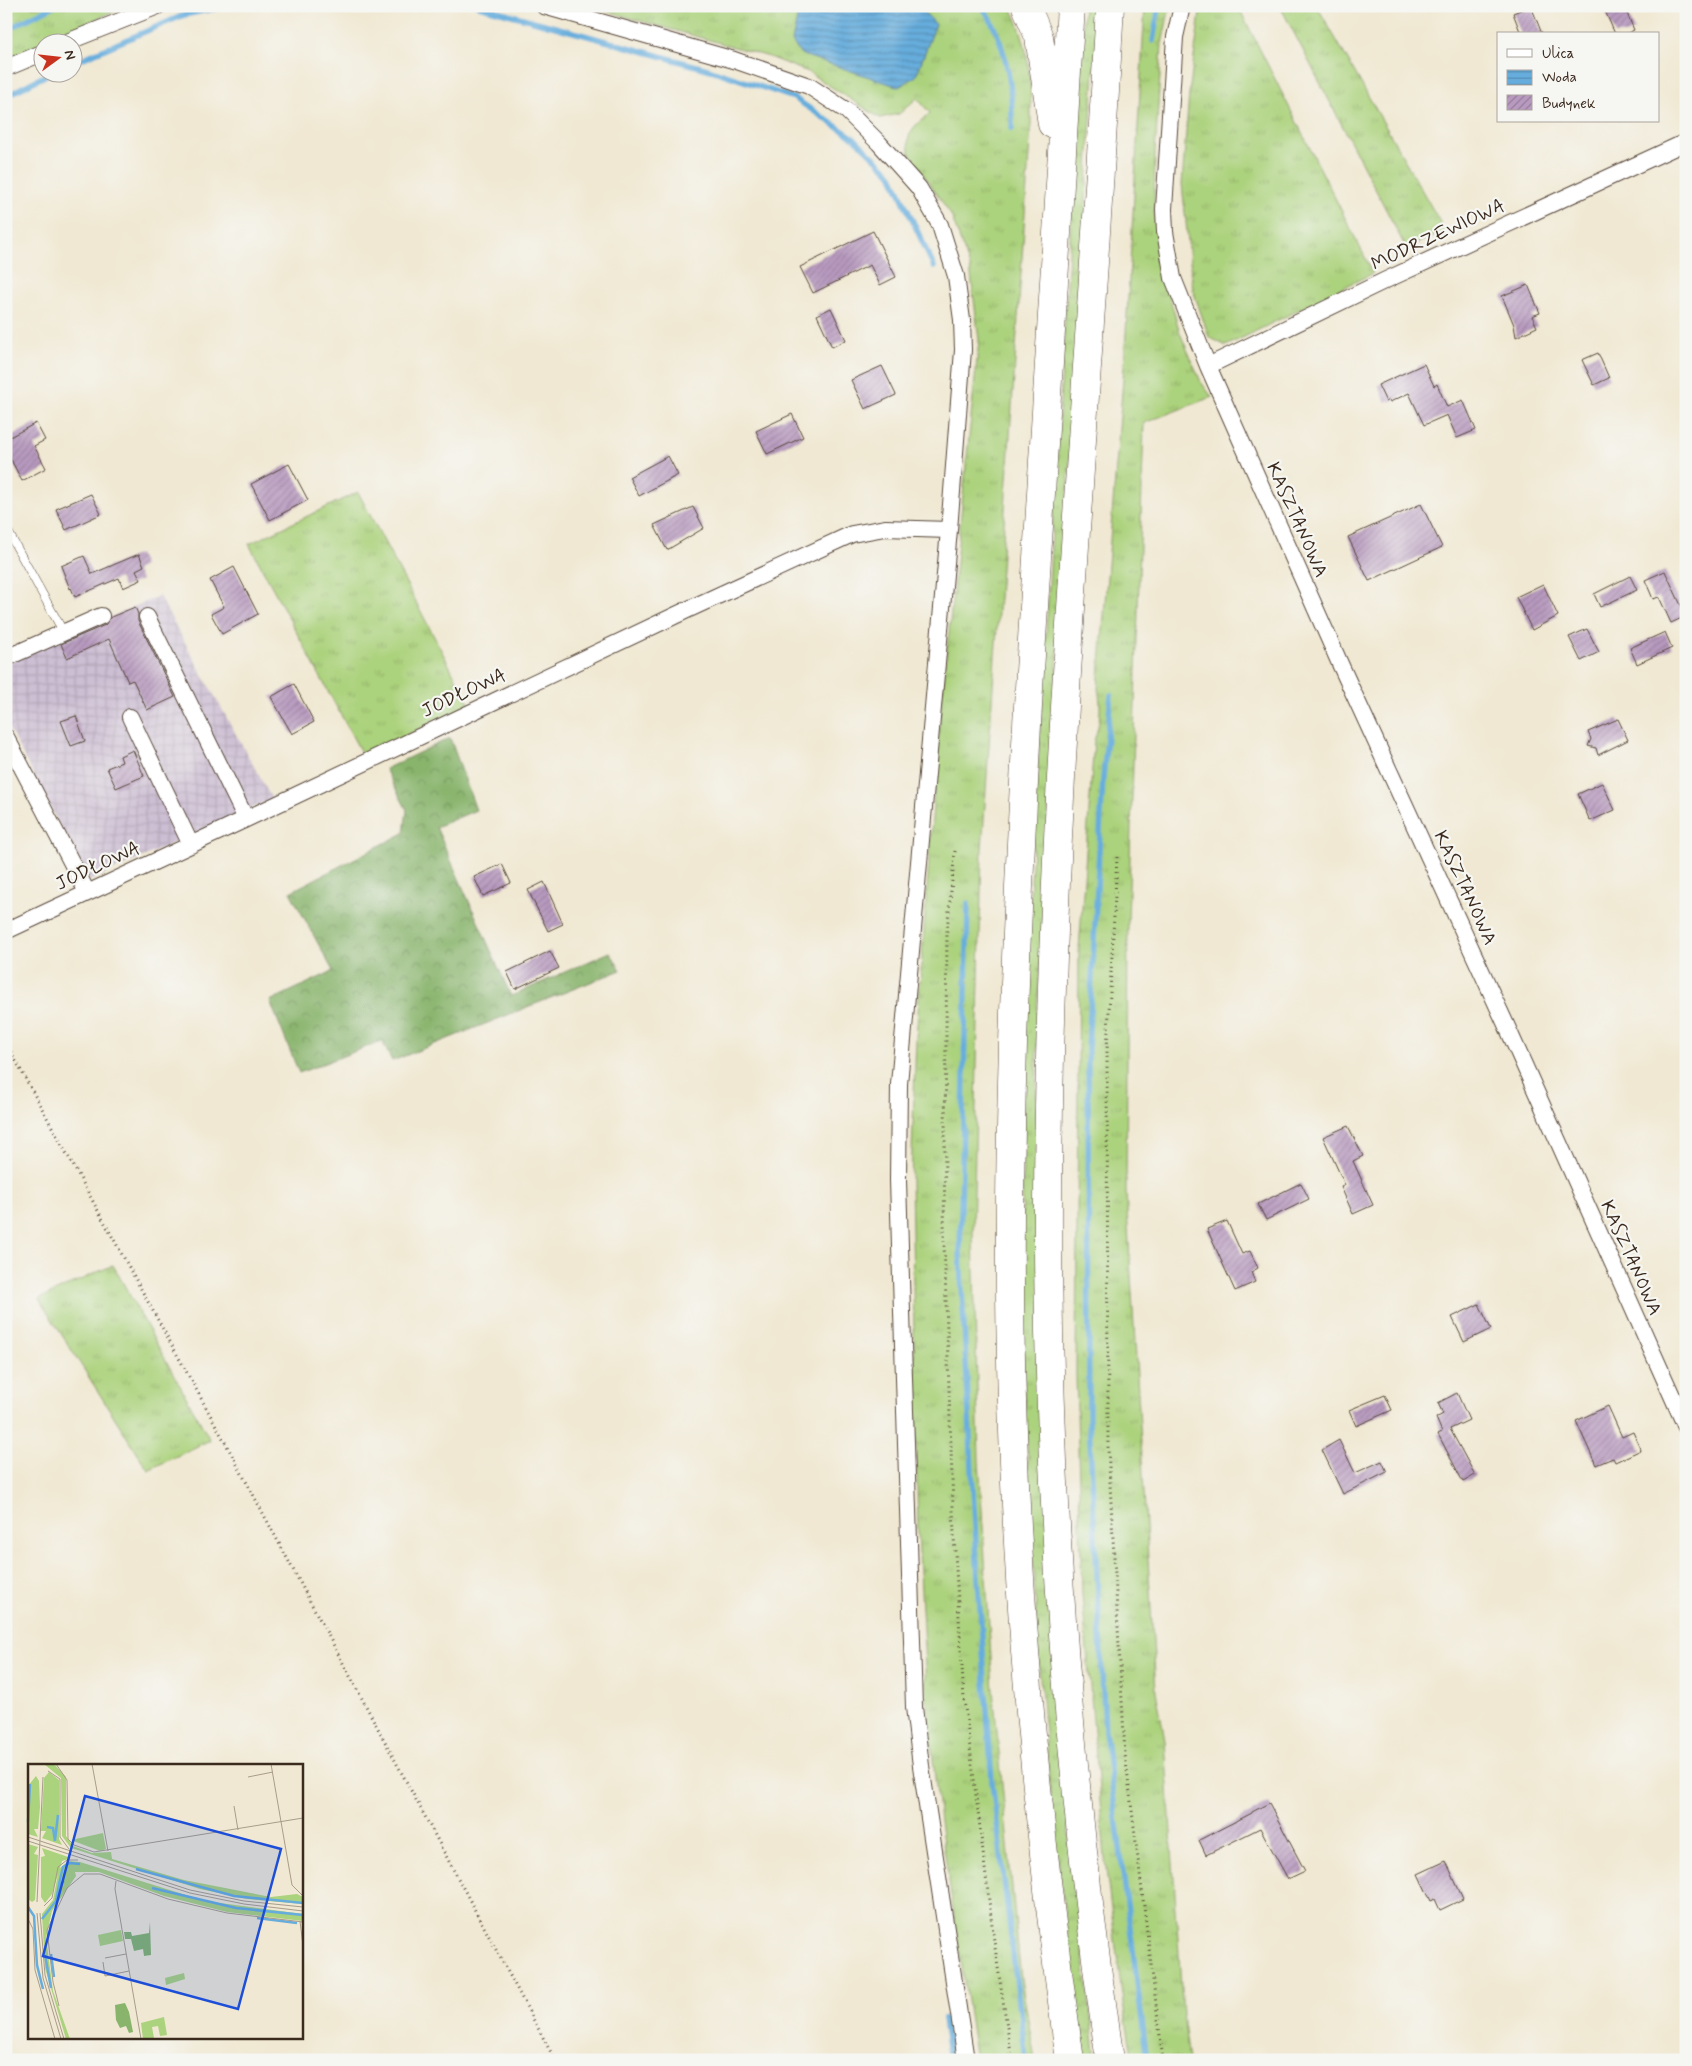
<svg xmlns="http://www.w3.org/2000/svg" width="1692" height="2066" viewBox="0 0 1692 2066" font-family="Mynerve,sans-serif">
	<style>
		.industrial { fill: url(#industrial-grid) }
		.grass { fill: url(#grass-tufts); stroke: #737e4d }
		.forest { fill: url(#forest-crowns); stroke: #626f45 }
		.water { fill: url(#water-rules); stroke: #506c7e }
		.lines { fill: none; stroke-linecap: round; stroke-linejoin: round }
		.stream { stroke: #66addd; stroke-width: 5.5 }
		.building { fill: url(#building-hatch) }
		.service-casing { stroke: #564639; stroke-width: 9 }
		.minor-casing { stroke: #564639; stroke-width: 18 }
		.motorway-casing { stroke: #564639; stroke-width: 29 }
		.path { stroke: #564639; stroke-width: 3; stroke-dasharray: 1 4; stroke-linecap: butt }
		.service { stroke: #fff; stroke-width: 8 }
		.minor { stroke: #fff; stroke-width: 16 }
		.motorway { stroke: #fff; stroke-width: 28 }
		.labels { text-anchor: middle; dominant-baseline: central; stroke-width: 4.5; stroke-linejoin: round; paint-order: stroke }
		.street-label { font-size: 19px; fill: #3b2a1e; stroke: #f6f6f2 }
		.inset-river { fill: none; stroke: #66addd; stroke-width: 2.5 }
		.inset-road { fill: none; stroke: #a89c8a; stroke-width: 1 }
		.view { fill: #1d4ed8; fill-opacity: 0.15; stroke: #1d4ed8; stroke-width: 2.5 }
		.inset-edge { fill: none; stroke: #3b2a1e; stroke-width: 2.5 }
	</style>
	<defs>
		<pattern id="industrial-grid" width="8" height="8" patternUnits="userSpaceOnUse" patternTransform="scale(1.25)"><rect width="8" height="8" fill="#ccbed3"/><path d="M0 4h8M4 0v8" fill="none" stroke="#b0a3b5"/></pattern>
		<pattern id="grass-tufts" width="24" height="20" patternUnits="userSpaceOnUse" patternTransform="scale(1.25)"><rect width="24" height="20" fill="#abd27c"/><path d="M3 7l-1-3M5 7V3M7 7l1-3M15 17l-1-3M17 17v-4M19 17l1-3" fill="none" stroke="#94b46b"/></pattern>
		<pattern id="forest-crowns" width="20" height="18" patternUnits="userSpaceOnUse" patternTransform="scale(1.25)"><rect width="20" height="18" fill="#88b46c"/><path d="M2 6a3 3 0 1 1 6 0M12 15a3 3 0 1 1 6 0" fill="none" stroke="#709358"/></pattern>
		<pattern id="water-rules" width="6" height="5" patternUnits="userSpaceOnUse" patternTransform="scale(1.25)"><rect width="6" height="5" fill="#66addd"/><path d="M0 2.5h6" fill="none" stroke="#558db3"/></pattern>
		<pattern id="building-hatch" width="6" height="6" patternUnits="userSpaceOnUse" patternTransform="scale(1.25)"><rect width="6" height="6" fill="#b89ac0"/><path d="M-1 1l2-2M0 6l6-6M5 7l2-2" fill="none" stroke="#977e9b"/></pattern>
	</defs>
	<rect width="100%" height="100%" fill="#f6f6f2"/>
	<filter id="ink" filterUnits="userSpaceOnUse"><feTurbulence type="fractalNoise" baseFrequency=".02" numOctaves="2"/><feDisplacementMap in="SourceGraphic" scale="10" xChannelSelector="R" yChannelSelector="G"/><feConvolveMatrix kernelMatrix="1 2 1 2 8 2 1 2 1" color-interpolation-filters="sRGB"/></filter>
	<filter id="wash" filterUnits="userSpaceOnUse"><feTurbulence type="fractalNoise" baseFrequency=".0096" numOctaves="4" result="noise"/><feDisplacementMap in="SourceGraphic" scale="20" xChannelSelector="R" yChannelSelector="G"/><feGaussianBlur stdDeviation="1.12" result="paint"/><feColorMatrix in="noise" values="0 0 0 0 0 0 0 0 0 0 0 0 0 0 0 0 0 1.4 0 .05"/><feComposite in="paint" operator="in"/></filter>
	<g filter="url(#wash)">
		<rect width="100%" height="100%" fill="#f0e8d2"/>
		<path class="industrial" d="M159 596 272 799 89 881 6 723V663Z"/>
		<path class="grass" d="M6 6H128L103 16 6 59Z
			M588 6H1010C1030 43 1031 83 1031 125L982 849 973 1234 979 1461 993 1690 1021 1980 1035 2060H976L940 1822 927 1705 918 1533 911 1181 916 1039 938 738 979 340 970 267 951 215 910 154C904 132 915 126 930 113L917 98 899 114 880 118 808 72 766 56Z
			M1084 6H1098L1057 666 1037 1012 1036 1203 1068 1829 1096 2060H1084L1054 1832 1039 1666 1022 1350 1023 1014Z
			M1145 6H1170L1162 44 1155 152 1154 211 1160 264 1180 333 1201 382 1212 397 1144 423 1128 921 1126 1193 1156 1691 1165 1741 1183 2016 1189 2060H1133L1123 2003 1106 1869 1082 1594 1076 1374 1079 949 1094 741C1100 723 1102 707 1098 689L1124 367Z
			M1201 6H1238L1373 273 1226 346 1209 337 1193 290 1182 184 1189 94Z
			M1280 6H1317L1445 231 1406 248Z
			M358 492 470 705 363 756 249 544Z
			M113 1265 210 1440 148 1470 39 1299Z"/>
		<path class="forest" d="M450 738 476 810 436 827 511 996 610 952 621 970 392 1061 382 1041 299 1073 270 1001 333 971 290 892 404 833 407 810 385 769Z"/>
		<path class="water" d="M803 6H918L936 24 916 76 899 87 800 54 792 41 798 14Z"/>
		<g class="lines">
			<path class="stream" d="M479 6 711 70 794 98 854 138 891 174 934 267
				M779 6 798 14
				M982 6C1007 42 1013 87 1012 129
				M6 30 54 6
				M1153 41 1159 6
				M72 63 184 15 227 6
				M6 96 52 72
				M1111 695 1103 778 1088 1050 1089 1421 1105 1731 1147 2060
				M968 903 960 1253 978 1579 992 1782 1026 2060
				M944 2019 950 2060"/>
		</g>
		<g id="blocks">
			<path class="building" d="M1531 6 1542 34H1521L1513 13Z
				M1603 6H1624L1634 30 1626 34H1615Z
				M873 231 896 277 880 285 870 265 813 293 800 267Z
				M1528 285 1540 313 1532 316 1537 327 1516 337 1514 325 1502 296Z
				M831 308 846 340 832 347 817 315Z
				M1598 353 1609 378 1594 385 1582 360Z
				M1424 364 1434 386 1437 384 1447 407 1463 400 1476 430 1457 438 1447 415 1424 425 1409 393 1390 402 1389 400 1386 402 1378 385Z
				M882 366 896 395 865 409 851 380Z
				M792 414 803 437 767 454 756 431Z
				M36 423 45 440 34 446 46 468 22 481 6 450V439Z
				M668 456 678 475 639 496 629 477Z
				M289 464 308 500 270 520 251 484Z
				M91 494 101 514 66 530 56 509Z
				M1421 504 1442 547 1369 581 1348 537Z
				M693 507 704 528 667 550 654 525Z
				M139 554 144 566 136 570 141 580 123 588 119 578 75 597 71 588 70 589 61 566 84 556 92 574Z
				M234 567 258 614 222 634 211 614 224 607 210 580Z
				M1665 571 1686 616 1671 623 1659 597 1653 599 1645 580Z
				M1630 576 1637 590 1600 607 1594 594Z
				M1543 584 1558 616 1532 630 1516 597Z
				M135 607 138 614V621L175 697 147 710 133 680 128 682 109 639 67 658 61 644 105 625 111 617Z
				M1587 629 1599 652 1581 661 1569 637Z
				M1665 632 1672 648 1637 664 1630 648Z
				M294 684 314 722 292 734 271 697Z
				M76 716 85 741 71 746 61 721Z
				M1618 719 1628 740 1598 755 1596 748 1588 746 1591 739 1588 732Z
				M133 750 144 776 116 788 107 768 122 762 120 756Z
				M1602 783 1615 810 1590 821 1578 794Z
				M502 864 511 883 483 896 474 877Z
				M544 882 563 924 548 931 528 890Z
				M550 951 559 968 515 989 507 972Z
				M1348 1126 1363 1156 1353 1161 1373 1205 1353 1214 1341 1187 1345 1185 1323 1137Z
				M1301 1183 1309 1199 1266 1220 1258 1204Z
				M1227 1221 1242 1254 1250 1251 1258 1268 1251 1272 1255 1282 1235 1291 1207 1229Z
				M1479 1304 1491 1329 1464 1342 1452 1317Z
				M1457 1393 1469 1420 1450 1429 1475 1475 1463 1482 1438 1434 1442 1432 1436 1418 1443 1414 1438 1403Z
				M1385 1395 1392 1410 1356 1426 1349 1410Z
				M1608 1406 1622 1437 1633 1432 1641 1450 1615 1462 1613 1458 1596 1465 1576 1421Z
				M1339 1440 1355 1473 1382 1461 1387 1472 1343 1494 1322 1450Z
				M1269 1803 1305 1871 1288 1879 1260 1828 1206 1855 1199 1840 1252 1813V1812Z
				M1446 1861 1463 1899 1440 1910 1435 1899 1431 1901 1418 1874Z"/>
		</g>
	</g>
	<g filter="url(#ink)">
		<use href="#blocks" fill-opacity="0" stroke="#564639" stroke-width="1"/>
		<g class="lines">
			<g class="service-casing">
				<path id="service" d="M6 528 64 633"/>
			</g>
			<g class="minor-casing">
				<path id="minor" d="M544 6 734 60 809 86 847 111 879 143 919 188 940 225 956 276 962 320 963 350 949 530 899 1084 898 1180 914 1707 921 1766 966 2060
					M1182 6 1175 37 1164 209 1165 232 1173 278 1208 366 1341 666 1508 1029 1686 1427
					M67 42 158 6
					M6 68 42 53
					M1208 366 1386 280 1686 142
					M147 617 246 819
					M6 658 101 616
					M130 717 191 845
					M6 737 87 892
					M6 931 246 819 689 609 852 534 885 528 949 530"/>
			</g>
			<g class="motorway-casing">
				<path id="motorway" d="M1026 6 1039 37 1052 124
					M1070 2060C1039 1842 1018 1621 1012 1401 1005 1163 1016 925 1029 688 1042 460 1057 233 1071 6
					M1110 2060C1068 1777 1047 1490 1048 1204 1049 804 1088 405 1110 6"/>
			</g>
			<path class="path" d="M955 851 947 930 944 1242 954 1536 964 1699 994 1941 1012 2060
				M1117 857 1107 1050 1108 1448 1125 1754 1163 2060
				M6 1043 225 1442 555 2060"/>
			<use href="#service" class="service"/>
			<use href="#minor" class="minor"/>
			<use href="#motorway" class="motorway"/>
		</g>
	</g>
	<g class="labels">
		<g class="street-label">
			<text transform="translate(1438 235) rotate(-25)">MODRZEWIOWA</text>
			<text transform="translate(1297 520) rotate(66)">KASZTANOWA</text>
			<text transform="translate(464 693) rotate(-25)">JODŁOWA</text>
			<text transform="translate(98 866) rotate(-25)">JODŁOWA</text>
			<text transform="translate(1465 888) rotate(65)">KASZTANOWA</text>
			<text transform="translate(1631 1258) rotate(66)">KASZTANOWA</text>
		</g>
	</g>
	<g transform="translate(28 1764)">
		<rect width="275" height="275" fill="#f0e8d2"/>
		<path d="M16 0H26L38 13V72L45 82 64 89 83 88 84 95 156 116 243 133 269 130 275 133V140L219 135 172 125 43 84 34 72 33 14ZM21 8 31 16V75L34 81 14 74 18 67H13L16 14ZM8 12 11 17 12 43 10 65H6L10 73 0 70V22ZM75 69 78 85 72 87 43 76ZM0 80 10 83 6 90 10 91 7 136 4 138 0 135ZM14 84 43 94 34 97 24 130 17 139 13 133V93L17 92ZM40 97 52 98 177 137 275 150V157L199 148 136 132 71 108H47L48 112 24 147 18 174 25 227 42 275H38L17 204 14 150 25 136 31 105ZM93 166 95 177 72 182 70 171ZM156 209 157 215 138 221 137 214ZM136 253 139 271 132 272 130 262 124 263 126 274 115 275 113 259Z" fill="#abd27c"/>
		<path d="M122 158 123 191 116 192 115 185 106 187 103 175H97L96 168H103L104 172 121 169ZM97 239 101 248 105 268 101 269 98 262 92 264 88 256 87 241Z" fill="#88b46c"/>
		<path class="inset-river" d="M0 58 2 20M19 63 25 64 27 77M27 76 30 51M108 105 206 132 275 139M31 120 35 103 42 99 52 100M124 124 208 144 275 151M0 143 6 152 9 201 15 225M229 154 269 159M14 155 28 137 31 121 36 117M23 190 26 213M17 191 23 224"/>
		<path class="inset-road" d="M28 0 39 16 40 75 46 81 66 88 275 54M64 0 80 87M243 0 264 121 275 132M20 7 32 15V73L41 85M220 13 245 8M206 42 210 66M0 73 162 126 216 137 275 143M0 77 162 129 216 140 275 147M88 117 87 125 113 275M9 138 15 13M16 142 24 134 30 103 39 96H50M9 149 15 214 33 275M12 149 17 211 36 275M0 155 5 165 7 206 27 275M272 157 275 182M77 194 98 190M75 198 77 212 101 207M31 242 25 218 19 166 39 124 56 110H72L140 135 199 149 275 158"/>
		<path class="view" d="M57 32 253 85 210 245 15 192Z"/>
		<rect width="275" height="275" class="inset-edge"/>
	</g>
	<rect width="1692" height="2066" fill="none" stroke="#f6f6f2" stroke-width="25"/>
	<rect x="1497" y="32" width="162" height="90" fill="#f6f6f2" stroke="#aba49d"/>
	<rect x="1507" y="49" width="25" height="8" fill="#ffffff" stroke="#aba49d"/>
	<text x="1542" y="58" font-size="15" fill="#3b2a1e">Ulica</text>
	<rect x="1507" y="70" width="25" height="15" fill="url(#water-rules)" stroke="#aba49d"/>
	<text x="1542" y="82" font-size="15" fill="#3b2a1e">Woda</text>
	<rect x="1507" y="95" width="25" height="15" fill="url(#building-hatch)" stroke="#aba49d"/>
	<text x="1542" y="108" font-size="15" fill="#3b2a1e">Budynek</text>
	<g transform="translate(58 58) rotate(75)"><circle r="24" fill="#f6f6f2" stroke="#aba49d"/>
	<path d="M0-4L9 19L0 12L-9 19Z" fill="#c8321e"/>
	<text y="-8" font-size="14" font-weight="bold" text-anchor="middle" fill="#3b2a1e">N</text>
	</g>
</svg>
